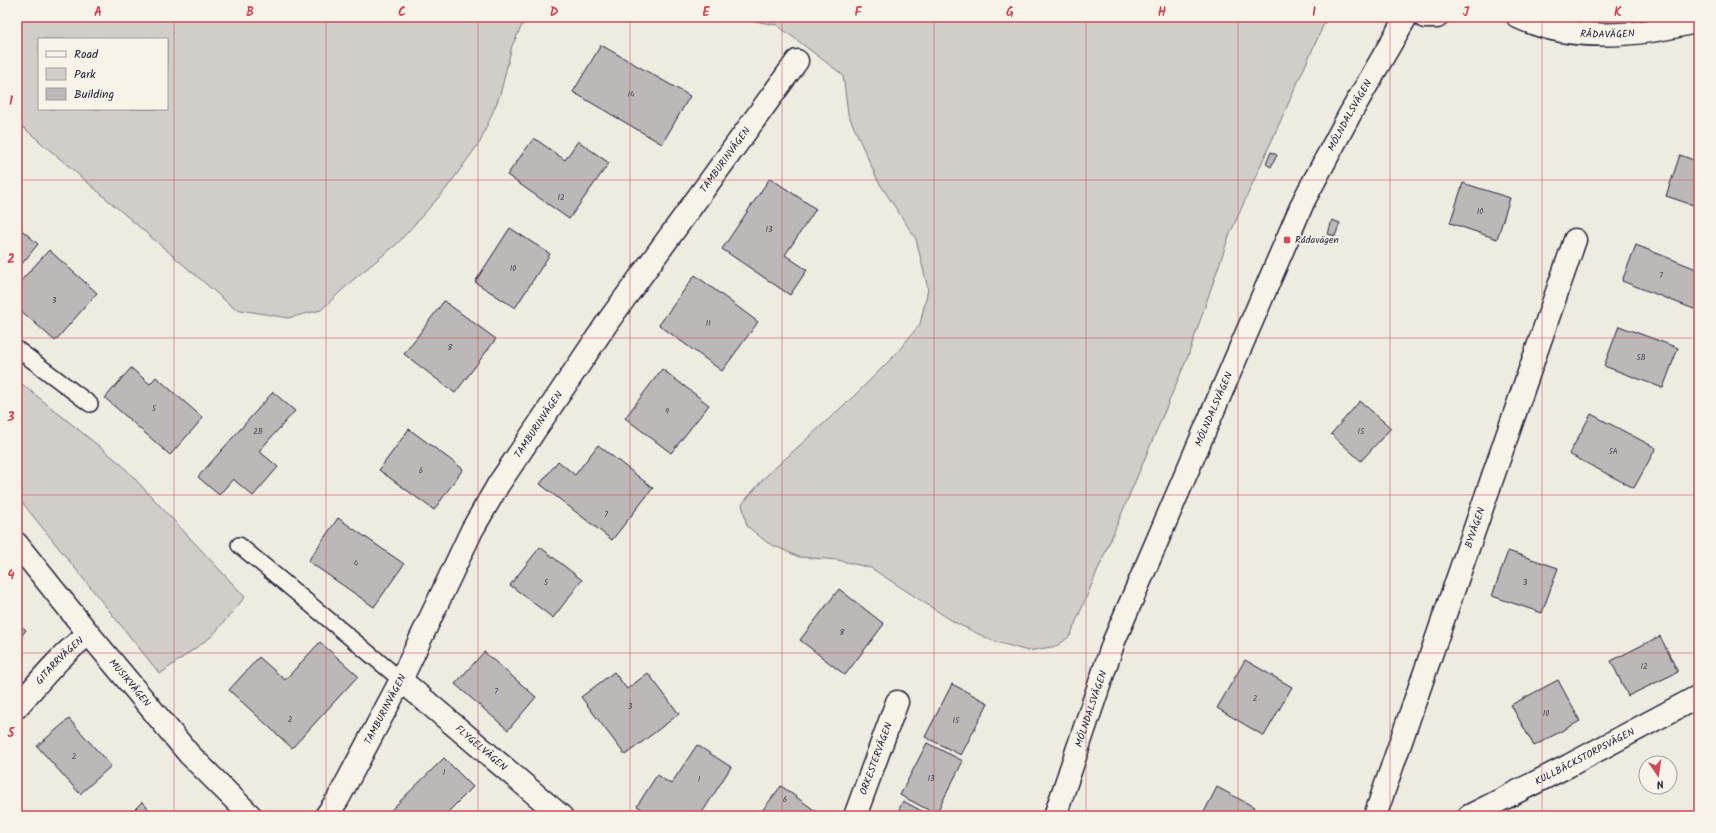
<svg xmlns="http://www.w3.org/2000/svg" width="1716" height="833" viewBox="0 0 1716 833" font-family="Kalam,sans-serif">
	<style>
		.green { fill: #d1cdc9; stroke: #7a7882; fill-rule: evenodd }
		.building { fill: #bbb8b7; stroke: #22223b }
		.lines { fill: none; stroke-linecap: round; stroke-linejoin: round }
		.lane-casing { stroke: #22223b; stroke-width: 18 }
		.street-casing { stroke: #22223b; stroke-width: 25 }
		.secondary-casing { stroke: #22223b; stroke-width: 25 }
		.lane { stroke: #f7f3e8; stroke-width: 15 }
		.street { stroke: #f7f3e8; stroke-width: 22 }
		.secondary { stroke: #f7f3e8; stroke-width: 22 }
		.grid { fill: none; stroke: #d1495b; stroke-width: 1; stroke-opacity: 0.55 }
		.poi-dot { fill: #d1495b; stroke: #f7f3e8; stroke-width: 1.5 }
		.labels { text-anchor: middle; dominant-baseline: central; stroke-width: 3.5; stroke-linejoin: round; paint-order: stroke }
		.number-label { font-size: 8px; fill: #48485a }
		.street-label { font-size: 10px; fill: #22223b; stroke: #f7f3e8 }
		.poi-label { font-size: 10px; fill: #22223b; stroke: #f7f3e8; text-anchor: start }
		.neatline { fill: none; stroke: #d1495b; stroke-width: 1.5 }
		.grid-label { font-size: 13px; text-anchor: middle; font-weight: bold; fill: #d1495b }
	</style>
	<rect width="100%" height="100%" fill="#eeebe1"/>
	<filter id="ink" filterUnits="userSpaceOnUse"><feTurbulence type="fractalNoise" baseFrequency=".025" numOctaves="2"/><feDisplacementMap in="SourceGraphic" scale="8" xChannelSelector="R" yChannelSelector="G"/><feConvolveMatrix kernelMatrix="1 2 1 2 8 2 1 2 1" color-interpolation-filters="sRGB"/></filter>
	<g filter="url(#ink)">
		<path class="green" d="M17 17H526L512 46 500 95 480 142 446 189 397 244 354 279 321 310 288 318 235 309 17 122ZM39 39H167V109H39Z
			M731 17H1327L1229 236 1188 356 1070 636 1057 646 1028 651 993 641 954 622 871 568 838 560 799 557 768 543 747 526 742 504 765 477 855 395 895 355 920 324 928 289 916 239 878 181 848 114 843 75 777 25Z
			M17 380 121 464 245 597 212 636 160 674 17 496Z"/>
		<path class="building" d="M601 45 690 96 662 144 573 92Z
			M534 138 565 160 578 141 609 163 569 219 507 175Z
			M1271 152 1277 155 1271 167 1266 164Z
			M1680 155 1699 162V207L1666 196Z
			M770 178 816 209 785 255 807 270 790 295 722 249Z
			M1463 183 1510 198 1497 239 1450 223Z
			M1332 220 1340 223 1335 236 1328 234Z
			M17 226 38 244 17 270Z
			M510 228 550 254 515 308 475 282Z
			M1636 245 1699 270V311L1622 281Z
			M49 250 97 293 55 341 17 307V285Z
			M695 275 758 322 722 371 659 325Z
			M444 301 496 339 455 393 404 354Z
			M1619 326 1678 348 1663 388 1604 366Z
			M131 368 150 384 156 377 203 418 170 455 105 398Z
			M662 369 709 405 671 453 625 418Z
			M273 392 295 411 259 451 278 467 253 496 233 479 219 495 198 477Z
			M1360 401 1391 428 1361 461 1331 434Z
			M1591 414 1656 448 1634 488 1569 454Z
			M409 429 463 469 434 510 379 470Z
			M598 445 653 488 612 540 540 484 558 461 575 475Z
			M338 518 404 564 374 607 308 561Z
			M540 547 582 580 553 618 510 585Z
			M1508 551 1558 568 1542 613 1492 596Z
			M839 589 884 624 845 675 800 640Z
			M17 623 26 630 17 642Z
			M1660 636 1678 672 1628 696 1611 661Z
			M320 642 358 676 292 748 229 690 259 657 285 680Z
			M484 652 536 697 508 730 455 684Z
			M1245 660 1292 687 1264 736 1217 708Z
			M614 672 627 689 648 673 679 714 625 755 581 697Z
			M1558 680 1580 721 1534 746 1511 705Z
			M952 684 988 703 961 755 925 737Z
			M69 719 111 766 80 794 37 746Z
			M927 743 963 761 936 814 900 795Z
			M697 745 731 767 700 816H652L637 806 657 775 671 784Z
			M444 758 473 787 444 816H385Z
			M781 786 817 812 814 816H758Z
			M1217 787 1254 807 1249 816H1202Z
			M903 801 931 816H896Z
			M142 802 156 816H128Z"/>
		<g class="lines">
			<g class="lane-casing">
				<path id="lane" d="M17 349 90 404
					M239 545 401 680"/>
			</g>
			<g class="street-casing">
				<g id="street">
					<path id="s1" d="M401 680 561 816"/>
					<path id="s2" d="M17 707C40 681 61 654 89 634"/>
					<path id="s3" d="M326 816 338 799 401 680 472 530 498 485 609 320 797 61"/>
					<path id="s4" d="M855 816 897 702"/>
					<path id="s5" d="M1375 816 1575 240"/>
					<path id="s6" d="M1469 816 1568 766 1699 696"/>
				</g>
			</g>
			<g class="secondary-casing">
				<g id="secondary">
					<path d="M1425 17H1437"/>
					<path id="s7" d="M1518 17C1574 44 1641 36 1699 21"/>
					<path id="s8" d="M17 544 89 634 189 754 251 816"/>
					<path id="s9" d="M1055 816 1114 641 1304 200 1350 114 1406 17"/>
				</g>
			</g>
			<use href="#lane" class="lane"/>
			<use href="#street" class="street"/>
			<use href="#secondary" class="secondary"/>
		</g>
	</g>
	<path class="grid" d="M174 17V816M326 17V816M478 17V816M630 17V816M782 17V816M934 17V816M1086 17V816M1238 17V816M1390 17V816M1542 17V816M17 180H1699M17 338H1699M17 495H1699M17 653H1699"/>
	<rect class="poi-dot" x="1283" y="236" width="8" height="8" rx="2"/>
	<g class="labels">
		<g class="number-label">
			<text x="631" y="94">14</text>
			<text x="561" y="197">12</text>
			<text x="1480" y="211">10</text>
			<text x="769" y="229">13</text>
			<text x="513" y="268">10</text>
			<text x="1661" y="275">7</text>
			<text x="54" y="300">3</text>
			<text x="708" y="323">11</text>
			<text x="450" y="347">8</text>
			<text x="1641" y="357">5B</text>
			<text x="154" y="408">5</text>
			<text x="667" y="411">9</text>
			<text x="258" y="431">2B</text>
			<text x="1361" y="431">15</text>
			<text x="1613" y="451">5A</text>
			<text x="421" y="470">6</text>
			<text x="606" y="514">7</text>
			<text x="356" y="563">4</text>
			<text x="546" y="582">5</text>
			<text x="1525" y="582">3</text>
			<text x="842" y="632">8</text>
			<text x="1644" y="666">12</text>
			<text x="496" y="691">7</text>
			<text x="1255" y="698">2</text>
			<text x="630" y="706">3</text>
			<text x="1546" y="713">10</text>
			<text x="290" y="719">2</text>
			<text x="956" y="720">15</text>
			<text x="74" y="756">2</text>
			<text x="444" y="772">1</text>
			<text x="931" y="778">13</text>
			<text x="699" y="779">1</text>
			<text x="785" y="799">6</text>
		</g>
		<g class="street-label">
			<text stroke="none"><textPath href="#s7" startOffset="92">RÅDAVÄGEN</textPath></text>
			<text stroke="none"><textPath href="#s9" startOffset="761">MÖLNDALSVÄGEN</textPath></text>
			<text stroke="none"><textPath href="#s3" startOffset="770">TAMBURINVÄGEN</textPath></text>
			<text stroke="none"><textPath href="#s9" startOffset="437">MÖLNDALSVÄGEN</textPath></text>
			<text stroke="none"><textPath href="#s3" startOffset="446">TAMBURINVÄGEN</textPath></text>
			<text stroke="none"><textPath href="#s5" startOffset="305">BYVÄGEN</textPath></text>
			<text stroke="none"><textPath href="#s2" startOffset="63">GITARRVÄGEN</textPath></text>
			<text stroke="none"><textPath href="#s8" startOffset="179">MUSIKVÄGEN</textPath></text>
			<text stroke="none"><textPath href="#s3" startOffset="122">TAMBURINVÄGEN</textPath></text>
			<text stroke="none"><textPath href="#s9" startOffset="113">MÖLNDALSVÄGEN</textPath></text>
			<text stroke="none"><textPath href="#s1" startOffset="105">FLYGELVÄGEN</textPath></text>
			<text stroke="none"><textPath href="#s6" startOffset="130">KULLBÄCKSTORPSVÄGEN</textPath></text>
			<text stroke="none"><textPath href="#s4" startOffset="61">ORKESTERVÄGEN</textPath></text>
		</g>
		<g class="poi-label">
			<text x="1295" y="240">Rådavägen</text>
		</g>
	</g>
	<rect width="1716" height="833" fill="none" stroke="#f7f3e8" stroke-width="44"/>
	<rect x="38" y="38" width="130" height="72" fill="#f7f3e8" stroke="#a29fa3"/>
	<rect x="46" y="51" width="20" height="6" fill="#f7f3e8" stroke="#a29fa3"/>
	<text x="74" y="58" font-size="12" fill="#22223b">Road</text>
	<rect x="46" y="68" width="20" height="12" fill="#d1cdc9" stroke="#a29fa3"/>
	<text x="74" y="78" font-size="12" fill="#22223b">Park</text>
	<rect x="46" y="88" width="20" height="12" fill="#bbb8b7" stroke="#a29fa3"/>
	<text x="74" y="98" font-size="12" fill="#22223b">Building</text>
	<g transform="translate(1658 775) rotate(167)"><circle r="19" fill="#f7f3e8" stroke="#a29fa3"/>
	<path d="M0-3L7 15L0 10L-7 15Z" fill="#d1495b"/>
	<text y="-6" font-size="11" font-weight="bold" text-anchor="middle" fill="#22223b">N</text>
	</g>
	<rect x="22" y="22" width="1672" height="789" class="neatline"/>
	<g class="grid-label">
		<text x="98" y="16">A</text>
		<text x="250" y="16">B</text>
		<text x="402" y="16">C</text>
		<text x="554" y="16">D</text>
		<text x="706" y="16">E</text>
		<text x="858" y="16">F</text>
		<text x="1010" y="16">G</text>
		<text x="1162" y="16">H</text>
		<text x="1314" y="16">I</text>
		<text x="1466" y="16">J</text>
		<text x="1618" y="16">K</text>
		<text x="11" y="105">1</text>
		<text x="11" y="263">2</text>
		<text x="11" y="421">3</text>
		<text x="11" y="579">4</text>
		<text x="11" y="737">5</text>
	</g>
</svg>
